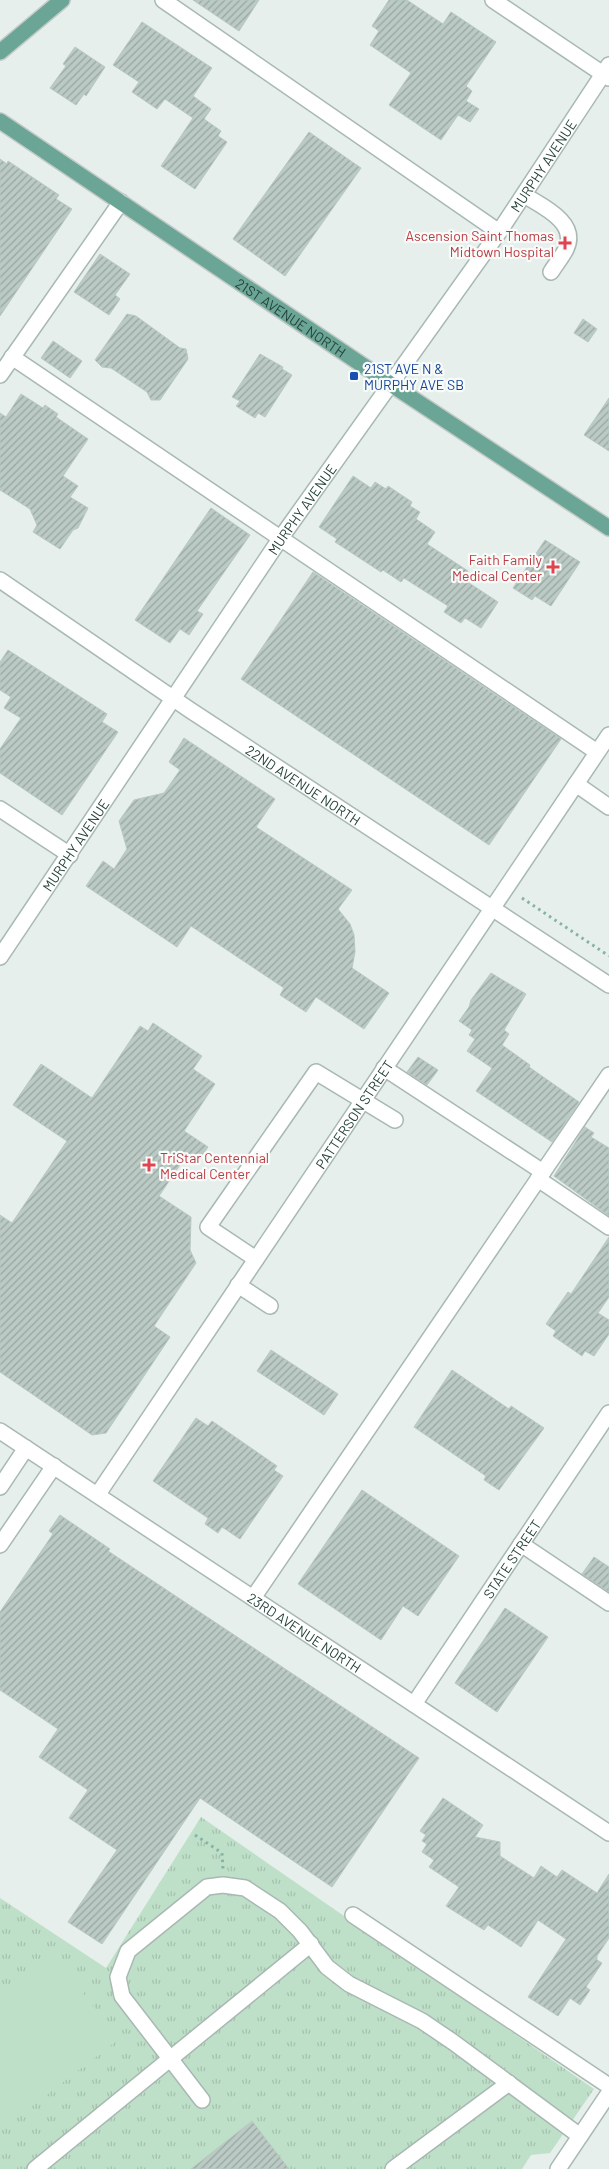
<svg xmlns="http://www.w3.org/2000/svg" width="609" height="2169" viewBox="0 0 609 2169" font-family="Barlow,sans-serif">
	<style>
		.grass { fill: url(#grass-tufts) }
		.garden { fill: #bfe0c8 }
		.building { fill: url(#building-hatch); stroke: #b8c9c2 }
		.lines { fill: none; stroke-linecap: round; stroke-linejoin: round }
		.minor-casing { stroke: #a8b8b2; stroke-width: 18 }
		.major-casing { stroke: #c2cac8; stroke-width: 18 }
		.path { stroke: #86b3a5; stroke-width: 3; stroke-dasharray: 2.5 4; stroke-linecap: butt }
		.minor { stroke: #fff; stroke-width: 15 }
		.major { stroke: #6aa596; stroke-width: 15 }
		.health-dot { fill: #e0444e; stroke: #f7fbf9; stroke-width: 2 }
		.transit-dot { fill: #1a4fb4; stroke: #f7fbf9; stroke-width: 2 }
		.labels { text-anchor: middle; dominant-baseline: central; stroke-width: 4.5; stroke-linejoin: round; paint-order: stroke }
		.street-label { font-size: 14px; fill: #24423a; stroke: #f7fbf9 }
		.health-label { font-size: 14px; fill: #be3a42; stroke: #f7fbf9; text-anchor: end }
		.transit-label { font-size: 14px; fill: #164399; stroke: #f7fbf9; text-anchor: start }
	</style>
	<defs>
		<pattern id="grass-tufts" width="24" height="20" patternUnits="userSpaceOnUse" patternTransform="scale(1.25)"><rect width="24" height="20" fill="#bfe0c8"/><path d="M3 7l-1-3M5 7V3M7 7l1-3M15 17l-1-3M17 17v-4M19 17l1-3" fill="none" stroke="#a4c1ad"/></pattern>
		<pattern id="building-hatch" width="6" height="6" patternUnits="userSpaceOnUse" patternTransform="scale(1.25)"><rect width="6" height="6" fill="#bbcac4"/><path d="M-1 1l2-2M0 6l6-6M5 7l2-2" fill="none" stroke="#98a6a0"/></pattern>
	</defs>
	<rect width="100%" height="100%" fill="#e6efeb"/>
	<path class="grass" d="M201 1817 594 2089 550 2153 531 2155 522 2169H0V1898L106 1968Z"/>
	<path class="garden" d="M51 1952 119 2039 0 2131V1992Z"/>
	<path class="building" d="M193 0H259L239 31Z
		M389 0H407L443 24 451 12 496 42 466 86 472 91 466 101 479 109 470 122 458 115 441 140 389 105 411 73 370 45 379 31 372 26Z
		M142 22 212 68 193 96 211 109 204 119 221 131 218 136 227 142 195 189 161 166 193 118 165 99 157 109 132 92 139 82 113 65Z
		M75 47 105 67 86 96 84 94 76 105 50 88 66 66 63 64Z
		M309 132 361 168 285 276 233 239Z
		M0 159 7 164 8 161 59 195 56 199 72 209 0 316Z
		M100 254 130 274 115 295 120 299 109 315 74 292Z
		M127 314 136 316 180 348 186 349 188 359 160 400H151L147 392 111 368 102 367 95 360Z
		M583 319 597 329 588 342 574 333Z
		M53 341 82 361 70 378 41 358Z
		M260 354 283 367 282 369 292 375 265 417 258 413 255 418 236 406 240 401 232 397Z
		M21 394 43 408 45 405 58 414 56 417 88 439 63 476 78 486 70 497 88 508 78 528 73 530 60 549 33 532 37 525 30 509 0 490V413L6 417Z
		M609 398V451L584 435Z
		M353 476 371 488 375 482 386 489 388 486 412 502 410 506 420 512 416 519 435 532 427 544 468 571 463 579 498 602 481 628 465 618 461 623 444 612 448 606 404 578 401 582 383 570 381 572 335 542 337 539 319 527Z
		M211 508 250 535 197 611 203 614 189 635 180 629 170 643 135 620Z
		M545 540 580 562 551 606 535 596 532 600 513 588Z
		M313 572 561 739 489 845 241 679Z
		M8 650 107 714 102 722 118 732 62 815 0 773V749L21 718 4 708 11 697 0 690V662Z
		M184 738 275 799 256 827 352 890 338 909 350 924 354 935 355 952 352 968 389 993 364 1029 316 997 306 1012 280 995 284 988 191 926 177 947 86 886 103 861 114 869 127 849 119 821 134 800 164 793 180 770 169 762Z
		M491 973 526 994 504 1030 509 1034 502 1045 530 1065 529 1067 579 1102 552 1142 476 1091 492 1068 467 1051 475 1039 469 1035 472 1030 459 1021 469 1007 471 1000Z
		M153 1023 202 1056 193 1069 215 1084 184 1131 208 1147 197 1163 186 1156 159 1196 191 1217 190 1250 196 1263 154 1326 170 1337 106 1433 92 1435 0 1372V1215L12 1223 67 1141 13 1105 41 1064 92 1098 140 1026 148 1031Z
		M418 1057 438 1070 427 1085 407 1072Z
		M585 1127 594 1133 591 1137 609 1148V1216L554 1176Z
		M609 1237V1297L598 1313 609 1320V1334L594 1356 585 1351 582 1356 553 1336 556 1331 546 1324 568 1292 571 1294Z
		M271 1350 338 1394 324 1415 257 1371Z
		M452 1370 509 1409 511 1406 544 1428 499 1490 484 1480 486 1476 414 1427Z
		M196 1418 208 1426 212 1421 277 1466 274 1470 283 1476 240 1539 222 1527 218 1533 205 1524 208 1518 153 1481Z
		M362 1490 459 1556 418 1616 403 1606 381 1640 298 1584Z
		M60 1515 110 1549 108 1551 419 1758 332 1887 200 1798 102 1944 68 1922 117 1850 69 1818 88 1790 39 1757 58 1729 0 1690V1612L53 1534 49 1531Z
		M594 1557 609 1567V1592L582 1574Z
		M505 1608 548 1637 497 1712 455 1683Z
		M443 1798 483 1825 475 1837 500 1842V1856L534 1878 541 1866 557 1877 562 1870 597 1893 609 1874V1938L597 1956V1960L602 1963 586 1987 590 1990 580 2005 570 1998 558 2016 528 1997 566 1939 538 1920 521 1947 488 1925 484 1930 446 1906 459 1887 429 1867 434 1860 422 1852 427 1844 422 1841 426 1835 420 1831Z
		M252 2121 289 2169H191Z"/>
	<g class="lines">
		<g class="minor-casing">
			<g id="minor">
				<path d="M163 0 499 232"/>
				<path d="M493 0 609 78"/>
				<path d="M524 195C541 206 579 222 566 249 562 257 556 264 551 272"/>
				<path d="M12 357 597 752"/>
				<path d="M0 375 121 202"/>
				<path id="s1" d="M0 580 190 710 609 985"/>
				<path d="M576 784 609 807"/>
				<path d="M0 809 70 855"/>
				<path id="s2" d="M0 957 280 539 499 232 609 65"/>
				<path d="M384 1068 543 1172"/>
				<path d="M538 1179 609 1227"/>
				<path d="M256 1259 208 1227 316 1072 395 1120"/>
				<path d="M238 1285 270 1306"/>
				<path id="s3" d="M0 1431 609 1833"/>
				<path d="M0 1487 26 1448"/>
				<path id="s4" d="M98 1494 609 735"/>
				<path d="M521 1544 609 1603"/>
				<path d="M0 1545 54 1466"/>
				<path d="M253 1598 609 1075"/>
				<path id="s5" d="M414 1704 609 1413"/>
				<path d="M353 1915 609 2086"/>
				<path d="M202 2100 122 1996 118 1977 128 1951 207 1887 223 1885 245 1888 280 1911 300 1931 327 1967 349 1984 422 2021 453 2042 580 2136"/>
				<path d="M35 2169 311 1944"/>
				<path d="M393 2169 509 2083"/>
				<path d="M558 2169 609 2093"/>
			</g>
		</g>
		<g class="major-casing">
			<g id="major">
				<path d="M0 52 62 0"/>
				<path id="s6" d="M0 121 389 383 609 528"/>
			</g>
		</g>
		<path class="path" d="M522 898 609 956
			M195 1835 222 1853 223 1869"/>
		<use href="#minor" class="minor"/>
		<use href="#major" class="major"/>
	</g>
	<g class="health-dot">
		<path d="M562.5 235.5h5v5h5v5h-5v5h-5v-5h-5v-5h5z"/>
		<path d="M550.5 559.5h5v5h5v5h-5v5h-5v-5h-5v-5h5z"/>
		<path d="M146.5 1157.5h5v5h5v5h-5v5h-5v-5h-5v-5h5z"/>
	</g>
	<rect class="transit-dot" x="349" y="371" width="10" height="10" rx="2.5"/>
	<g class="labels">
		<g class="street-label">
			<text stroke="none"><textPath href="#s2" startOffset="960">MURPHY AVENUE</textPath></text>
			<text stroke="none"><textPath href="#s6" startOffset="351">21ST AVENUE NORTH</textPath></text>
			<text stroke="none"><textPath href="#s2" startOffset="540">MURPHY AVENUE</textPath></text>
			<text stroke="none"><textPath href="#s1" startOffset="366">22ND AVENUE NORTH</textPath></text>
			<text stroke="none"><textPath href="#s2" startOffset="135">MURPHY AVENUE</textPath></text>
			<text stroke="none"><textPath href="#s4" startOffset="458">PATTERSON STREET</textPath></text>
			<text stroke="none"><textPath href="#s5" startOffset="175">STATE STREET</textPath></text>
			<text stroke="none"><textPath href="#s3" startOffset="365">23RD AVENUE NORTH</textPath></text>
		</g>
		<g class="health-label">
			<text x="554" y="235">Ascension Saint Thomas<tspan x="554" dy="16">Midtown Hospital</tspan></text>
			<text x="542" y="559">Faith Family<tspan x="542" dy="16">Medical Center</tspan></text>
			<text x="160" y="1157" text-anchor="start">TriStar Centennial<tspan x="160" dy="16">Medical Center</tspan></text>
		</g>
		<g class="transit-label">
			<text x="364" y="368">21ST AVE N &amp;<tspan x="364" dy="16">MURPHY AVE SB</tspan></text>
		</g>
	</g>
</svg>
